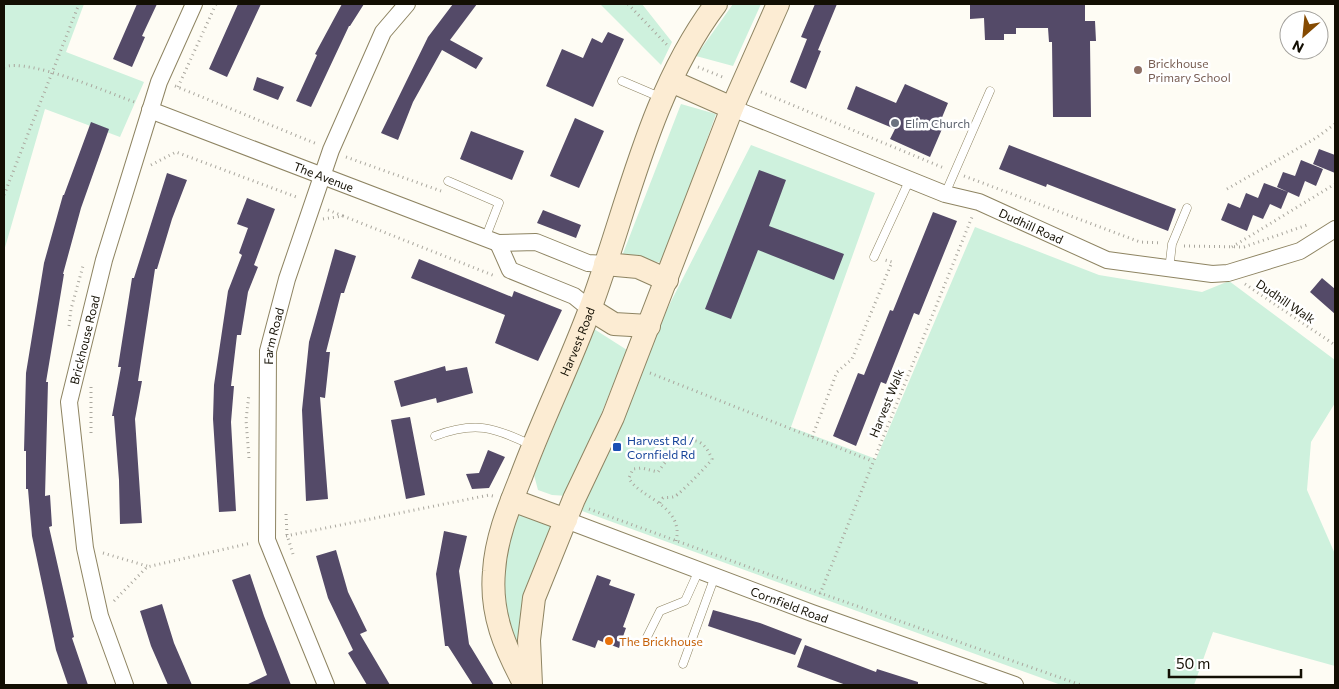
<svg xmlns="http://www.w3.org/2000/svg" width="1339" height="689" viewBox="0 0 1339 689" font-family="Commissioner,sans-serif">
	<style>
		.green { fill: #cef1dd }
		.building { fill: #544a68 }
		.lines { fill: none; stroke-linecap: round; stroke-linejoin: round }
		.lane-casing { stroke: #8e8462; stroke-width: 9 }
		.street-casing { stroke: #8e8462; stroke-width: 18 }
		.secondary-casing { stroke: #8e8462; stroke-width: 24 }
		.path { stroke: #aaa79e; stroke-width: 3; stroke-dasharray: 1 4; stroke-linecap: butt }
		.lane { stroke: #fff; stroke-width: 8 }
		.street { stroke: #fff; stroke-width: 16 }
		.secondary { stroke: #fcecd3; stroke-width: 22 }
		.education-dot { fill: #8d6e63; stroke: #fff; stroke-width: 2 }
		.worship-dot { fill: #6b7280; stroke: #fff; stroke-width: 2 }
		.transit-dot { fill: #1a4fb4; stroke: #fff; stroke-width: 2 }
		.food-dot { fill: #e8710a; stroke: #fff; stroke-width: 2 }
		.labels { text-anchor: middle; dominant-baseline: central; stroke-width: 5; stroke-linejoin: round; paint-order: stroke }
		.education-label { font-size: 12px; fill: #785e54; stroke: #fff; text-anchor: start }
		.worship-label { font-size: 12px; fill: #5b616d; stroke: #fff; text-anchor: start }
		.street-label { font-size: 12px; fill: #130f03; stroke: #fff }
		.transit-label { font-size: 12px; fill: #164399; stroke: #fff; text-anchor: start }
		.food-label { font-size: 12px; fill: #c56008; stroke: #fff; text-anchor: start }
	</style>
	<rect width="100%" height="100%" fill="#fefcf4"/>
	<path class="green" d="M4 4H84L66 52 144 82 120 137 45 109 4 251Z
		M600 4H642L672 42 661 65Z
		M733 4H761L733 66 696 56Z
		M681 104 716 114 663 263 622 256Z
		M751 145 875 193 791 427 876 459 975 227 1099 275 1202 292 1229 281 1335 360V403L1311 442 1307 490 1335 554V666L1213 632 1194 685H1061L582 511 638 366Z
		M594 329 627 350 568 496 552 495 538 490 534 475Z
		M515 506 558 524 523 670 498 601Z"/>
	<path class="building" d="M137 4H157L142 36 145 37 132 67 113 59Z
		M238 4H261L227 77 209 69Z
		M342 4H364L350 26H349L311 107 296 101 317 55 315 54Z
		M453 4H477L450 40 483 58 476 69 442 50 413 102 398 140 381 133 428 37Z
		M815 4H837L818 50 821 51 806 89 790 82 807 39 801 37Z
		M970 4H1085V21H1095L1096 41H1090L1091 117H1053L1052 42H1049L1048 28H1016V34H1004V40H985L984 18 970 19Z
		M608 32 624 39 593 107 546 86 562 49 583 58 592 38 602 43Z
		M257 77 284 87 278 100 253 90Z
		M905 84 948 103 938 127 942 129 930 157 890 139 895 129 847 109 856 86 896 103Z
		M575 118 604 131 579 188 550 176Z
		M91 122 109 129 81 208 63 274H64L46 382H48L45 496 50 495 52 526 49 527 74 637 72 638 88 685H68L56 650 32 536 28 489H26V451H24L26 373 44 263 63 195H64Z
		M471 131 524 151 512 180 460 159Z
		M1009 145 1176 209 1168 231 1047 184 1046 187 999 169Z
		M1319 149 1335 155V173L1313 164Z
		M1301 160 1323 169 1316 186 1305 181 1299 197 1277 187 1283 172 1295 176Z
		M759 170 786 180 769 226 844 254 834 280 758 250 731 319 705 309Z
		M167 173 187 180 172 219 157 269H155L138 381H142L135 419 142 523 120 524 119 480 114 416H112L121 367H118L132 278H134Z
		M1264 183 1288 192 1281 209 1270 204 1263 219 1253 215 1247 231 1221 220 1228 203 1240 208 1246 193 1258 198Z
		M247 198 275 209 254 265 258 267 248 292 241 335H237L231 386H234L231 422 236 511 219 512 213 419 214 385 228 291 242 255 239 253 248 228 237 224Z
		M543 210 581 225 576 238 537 223Z
		M933 212 957 221 919 315 914 313 886 384 881 382 856 446 833 436 858 373 864 375 890 310 893 311Z
		M335 249 356 256 344 293H341L326 352H330L325 398 320 397 328 499 306 501 302 410 309 342Z
		M419 259 512 297 514 291 562 310 538 361 495 343 505 315 411 278Z
		M1322 278 1335 289V314L1310 292Z
		M445 366 446 371 467 367 473 393 437 403 436 398 401 407 394 381Z
		M410 417 425 495 406 499 391 420Z
		M488 450 505 457 489 488 472 489 466 474 479 473Z
		M444 531 467 536 459 571 469 644 494 685H473L448 646H445L436 574Z
		M336 550 348 592 367 631 360 634 390 685H367L348 653 353 650 328 598 316 556Z
		M250 574 264 616 291 685H246L267 675 232 580Z
		M597 575 611 580 609 585 635 594 623 627 626 628 619 648 598 640 595 648 572 640Z
		M162 604 174 643 192 685H168L151 646 140 611Z
		M713 610 760 623 802 639 795 655 708 626Z
		M805 645 876 672 877 669 918 682V685H846L797 667Z"/>
	<g class="lines">
		<g class="lane-casing">
			<path id="lane" d="M622 81 662 98
				M448 181 499 203 485 239
				M945 194 990 91
				M874 257 910 179
				M1169 270 1172 244 1187 208
				M435 436C475 421 494 427 531 445
				M647 637 660 611 685 601 699 570
				M683 664 715 576"/>
		</g>
		<g class="street-casing">
			<g id="street">
				<path id="s1" d="M732 108 945 194 979 202 1107 260 1212 274 1228 273 1300 251 1335 229"/>
				<path id="s2" d="M150 110 498 243 536 242 588 263 605 264"/>
				<path d="M498 243 510 270 574 296 590 309"/>
				<path id="s3" d="M566 520 812 613 1015 685"/>
				<path id="s4" d="M125 685 100 616 85 548 69 402 104 260 159 82 194 4"/>
				<path id="s5" d="M326 685 267 540 268 351 287 279 331 150 383 32 407 4"/>
			</g>
		</g>
		<g class="secondary-casing">
			<g id="secondary">
				<path d="M671 81 732 108"/>
				<path d="M605 264 638 267 667 280"/>
				<path d="M590 309 614 324 649 326"/>
				<path d="M512 500 566 520"/>
				<path id="s6" d="M525 685C505 648 490 614 494 571 496 538 509 507 521 477 542 420 569 366 590 309 628 207 649 93 716 4"/>
				<path d="M531 685 529 640 534 598 574 499 613 417 732 108 778 4"/>
			</g>
		</g>
		<path class="path" d="M628 4 667 45
			M4 67C29 58 109 93 137 103
			M698 67 725 78
			M175 86 317 144
			M178 87 216 4
			M761 92 944 168
			M346 157 441 191
			M151 165 176 152 299 198
			M964 176 1140 242 1161 243
			M1227 189 1316 138 1335 124
			M4 195 79 4
			M328 210 343 216
			M323 219 343 216 495 276
			M1184 246 1244 247 1307 225
			M1232 247 1335 184
			M1245 284 1335 345
			M69 326 71 309 83 266
			M650 373 872 461
			M91 387V436
			M812 437 837 372 852 359 892 262 885 260
			M249 458 246 420 249 394
			M660 503 663 498C667 497 672 498 675 496 679 495 710 463 712 459 696 420 672 453 658 472L642 468 633 469 629 478C637 497 685 505 676 541
			M589 509 820 593 1081 685
			M286 514 287 535 293 554
			M286 536 489 495 493 496
			M103 553 147 566
			M820 594 972 217
			M114 601 147 567 251 543"/>
		<use href="#lane" class="lane"/>
		<use href="#street" class="street"/>
		<use href="#secondary" class="secondary"/>
	</g>
	<circle class="education-dot" cx="1138" cy="70" r="5"/>
	<circle class="worship-dot" cx="895" cy="123" r="5"/>
	<rect class="transit-dot" x="612" y="442" width="10" height="10" rx="2.5"/>
	<circle class="food-dot" cx="609" cy="641" r="5"/>
	<g class="labels">
		<g class="education-label">
			<text x="1148" y="63">Brickhouse<tspan x="1148" dy="14">Primary School</tspan></text>
		</g>
		<g class="worship-label">
			<text x="905" y="123">Elim Church</text>
		</g>
		<g class="street-label">
			<text stroke="none"><textPath href="#s2" startOffset="186">The Avenue</textPath></text>
			<text stroke="none"><textPath href="#s1" startOffset="322">Dudhill Road</textPath></text>
			<text transform="translate(1286 301) rotate(34)">Dudhill Walk</text>
			<text stroke="none"><textPath href="#s5" startOffset="361">Farm Road</textPath></text>
			<text stroke="none"><textPath href="#s4" startOffset="354">Brickhouse Road</textPath></text>
			<text stroke="none"><textPath href="#s6" startOffset="365">Harvest Road</textPath></text>
			<text transform="translate(886 403) rotate(-68)">Harvest Walk</text>
			<text stroke="none"><textPath href="#s3" startOffset="239">Cornfield Road</textPath></text>
		</g>
		<g class="transit-label">
			<text x="627" y="440">Harvest Rd /<tspan x="627" dy="14">Cornfield Rd</tspan></text>
		</g>
		<g class="food-label">
			<text x="619" y="641">The Brickhouse</text>
		</g>
	</g>
	<rect width="1339" height="689" fill="none" stroke="#130f03" stroke-width="10"/>
	<g transform="translate(1304 35) rotate(207)"><circle r="24" fill="#ffffff" stroke="#a19f9a"/>
	<path d="M0-4L9 19L0 12L-9 19Z" fill="#854a01"/>
	<text y="-8" font-size="14" font-weight="bold" text-anchor="middle" fill="#130f03">N</text>
	</g>
	<path d="M1169 669v8h132v-8" fill="none" stroke="#130f03" stroke-width="2.5"/>
	<text x="1176" y="669" font-size="15" fill="#130f03" stroke="#ffffff" stroke-width="4" paint-order="stroke">50 m</text>
</svg>
